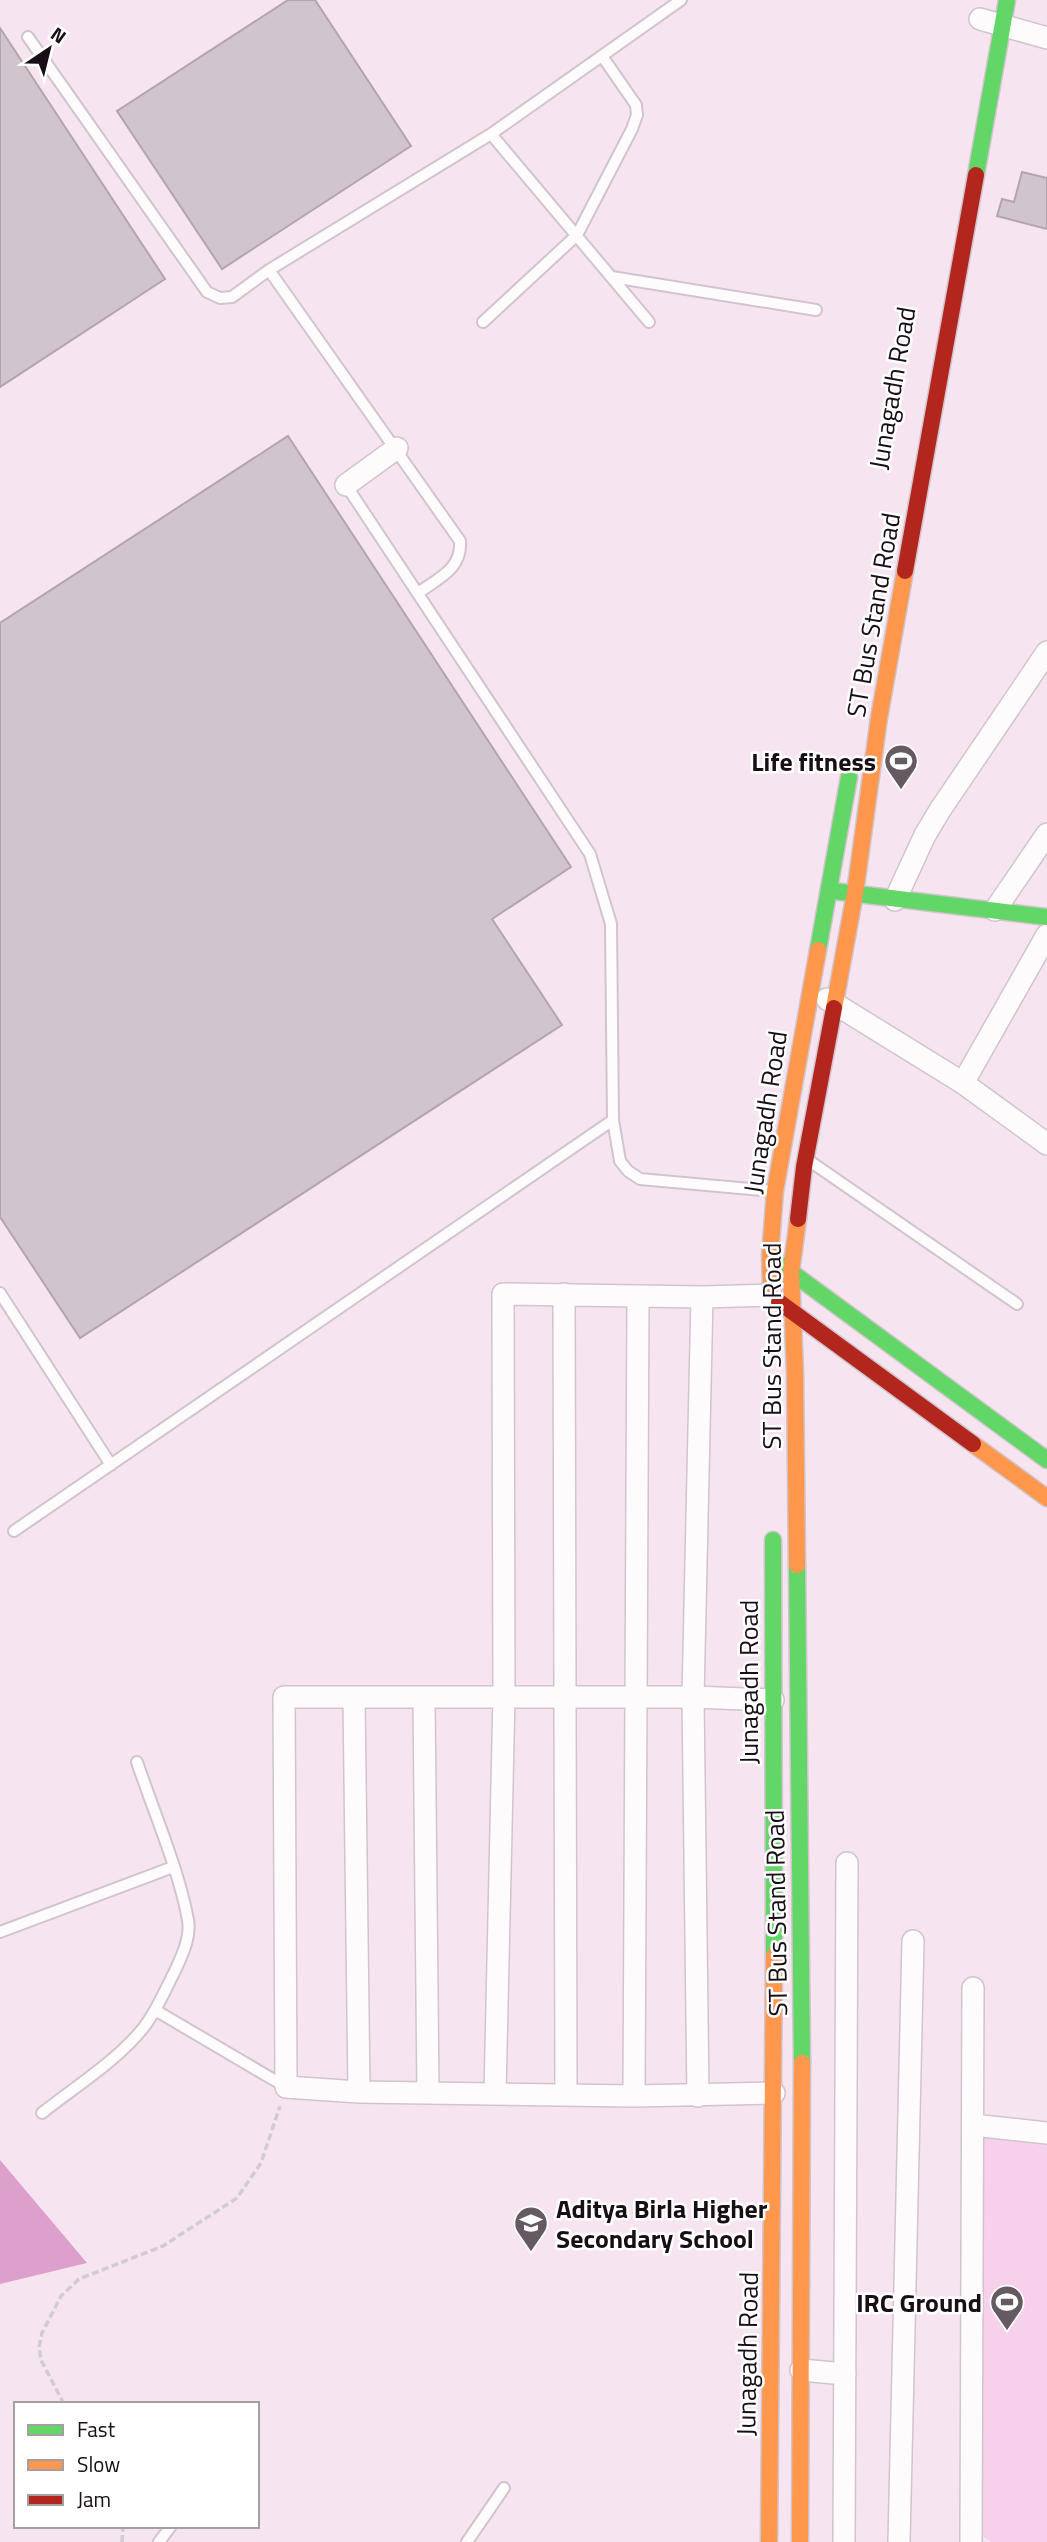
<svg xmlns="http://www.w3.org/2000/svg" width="1047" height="2542" viewBox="0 0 1047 2542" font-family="'Titillium Web',sans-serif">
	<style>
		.green { fill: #f7d0eb }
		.water { fill: #dda0cc }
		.building { fill: #d1c5cd; stroke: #b2a5ad; stroke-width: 2 }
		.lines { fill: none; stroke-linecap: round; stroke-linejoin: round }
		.lane-casing { stroke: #d1c4cc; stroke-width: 14 }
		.street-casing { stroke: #d1c4cc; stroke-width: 24 }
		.fast-casing { stroke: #d1c4cc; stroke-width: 19 }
		.slow-casing { stroke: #d1c4cc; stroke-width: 19 }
		.jam-casing { stroke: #d1c4cc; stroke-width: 19 }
		.path { stroke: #d1cccf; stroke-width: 3.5; stroke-dasharray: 7 3.5; stroke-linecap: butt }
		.lane { stroke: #fefbfd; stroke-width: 10 }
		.street { stroke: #fefbfd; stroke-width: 21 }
		.fast { stroke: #63d668; stroke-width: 16 }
		.slow { stroke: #ff974d; stroke-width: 16 }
		.jam { stroke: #b3261e; stroke-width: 16 }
		.labels { text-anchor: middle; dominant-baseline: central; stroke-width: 5; stroke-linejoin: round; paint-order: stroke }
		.street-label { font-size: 26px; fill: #180f16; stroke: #fff }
		.poi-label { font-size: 26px; font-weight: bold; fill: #180f16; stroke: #fff; text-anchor: end }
	</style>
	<rect width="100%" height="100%" fill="#f6e5f0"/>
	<path class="green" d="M968 2133 1047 2139V2542H992L964 2525Z"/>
	<path class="water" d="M0 2160 87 2263 0 2284Z"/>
	<path class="building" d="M288 0H315L411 146 222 269 117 111Z
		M0 28 165 279 0 387Z
		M1022 172 1047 178V229L997 216 1002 199 1014 202Z
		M288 436 571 867 492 919 562 1025 80 1338 0 1217V623Z"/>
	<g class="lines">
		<g class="lane-casing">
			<path id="lane" d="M28 37 207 292 220 298 232 297 269 270 491 134 681 0
				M491 134 649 322
				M269 270 460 541C462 569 439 578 418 593
				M612 277 816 310
				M483 322 577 235 632 129 637 115 636 105 602 56
				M346 485 590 854 611 924 613 1120 620 1161 628 1171 640 1179 773 1191
				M811 1162 1017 1304
				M0 1293 111 1465
				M14 1531 613 1120
				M0 1932 173 1867
				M155 2010 286 2087
				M42 2113C76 2086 117 2061 144 2027 157 2010 165 1990 175 1971 182 1955 191 1938 188 1920 179 1870 153 1810 137 1762
				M159 2542 171 2526
				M467 2542 504 2488"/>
		</g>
		<g class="street-casing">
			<path id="street" d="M980 19 1047 38
				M346 485 397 448
				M895 900 925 835 940 810 1047 652
				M995 910 1047 834
				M827 999 963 1083 1047 1144
				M963 1083 1047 935
				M564 1294 566 2095
				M354 1698 359 2092
				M424 1698 428 2093
				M773 1700 693 1697H284L286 2087 359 2092 634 2096 774 2093
				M495 2094 504 1696 503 1294 702 1297 771 1295
				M634 2096 638 1296
				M698 2096 693 1697 702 1297
				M973 2125 1047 2133
				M801 2370 845 2374
				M844 2542 847 1863
				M899 2542 913 1941
				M971 2542 973 1988"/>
		</g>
		<g class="fast-casing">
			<path id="fast" d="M976 175 1007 0
				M833 891 1047 917
				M818 950 849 777
				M776 1261 1047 1460
				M773 1540 774 1956
				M797 1565 802 2063"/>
		</g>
		<g class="slow-casing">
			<path id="slow" d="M834 1008 855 893 879 718 905 571
				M771 1287 770 1256 775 1191 818 950
				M973 1444 1047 1498
				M797 1565 795 1373 791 1272 798 1219
				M769 2542 774 1956
				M800 2542 802 2063"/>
		</g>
		<g class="jam-casing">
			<path id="jam" d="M905 571 976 175
				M798 1219 804 1167 834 1008
				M779 1302 973 1444"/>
		</g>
		<path class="path" d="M64 2404 41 2360 39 2347 42 2333 61 2296 79 2279 163 2246 237 2198 261 2163 280 2106
			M122 2542 123 2526"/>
		<use href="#lane" class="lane"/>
		<use href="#street" class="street"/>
		<use href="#fast" class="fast"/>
		<use href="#slow" class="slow"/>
		<use href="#jam" class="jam"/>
	</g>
	<defs>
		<g id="stadium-pin" transform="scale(1.75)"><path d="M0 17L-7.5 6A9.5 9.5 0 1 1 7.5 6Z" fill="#665a62" stroke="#fff"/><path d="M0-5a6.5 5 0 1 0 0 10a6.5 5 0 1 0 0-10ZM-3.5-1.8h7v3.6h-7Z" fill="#fff"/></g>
		<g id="school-pin" transform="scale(1.75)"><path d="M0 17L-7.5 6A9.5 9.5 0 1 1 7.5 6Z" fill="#665a62" stroke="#fff"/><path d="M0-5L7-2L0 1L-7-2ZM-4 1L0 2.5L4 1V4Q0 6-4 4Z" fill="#fff"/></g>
	</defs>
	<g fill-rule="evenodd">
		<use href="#stadium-pin" x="901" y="761"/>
		<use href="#school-pin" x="531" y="2223"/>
		<use href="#stadium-pin" x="1007" y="2302"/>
	</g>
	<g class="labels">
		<g class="street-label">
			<text transform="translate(892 388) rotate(-80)">Junagadh Road</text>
			<text transform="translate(873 615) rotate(-80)">ST Bus Stand Road</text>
			<text transform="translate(765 1112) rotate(-81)">Junagadh Road</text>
			<text transform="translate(771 1346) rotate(-90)">ST Bus Stand Road</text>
			<text transform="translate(748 1682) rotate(-90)">Junagadh Road</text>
			<text transform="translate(776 1913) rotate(-91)">ST Bus Stand Road</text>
			<text transform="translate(747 2354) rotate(-89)">Junagadh Road</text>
		</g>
		<g class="poi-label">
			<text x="876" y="761">Life fitness</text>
			<text x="556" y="2208" text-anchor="start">Aditya Birla Higher<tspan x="556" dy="30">Secondary School</tspan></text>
			<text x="982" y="2302">IRC Ground</text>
		</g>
	</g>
	<rect x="14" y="2402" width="245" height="126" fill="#ffffff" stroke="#a39fa2" stroke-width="2"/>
	<rect x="28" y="2425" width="35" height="10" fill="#63d668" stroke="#a39fa2" stroke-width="2"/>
	<text x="77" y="2437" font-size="21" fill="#180f16">Fast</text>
	<rect x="28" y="2460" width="35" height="10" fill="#ff974d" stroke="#a39fa2" stroke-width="2"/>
	<text x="77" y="2472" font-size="21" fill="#180f16">Slow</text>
	<rect x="28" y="2495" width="35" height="10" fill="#b3261e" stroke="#a39fa2" stroke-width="2"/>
	<text x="77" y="2507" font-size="21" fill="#180f16">Jam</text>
	<g transform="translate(49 49) rotate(35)" stroke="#ffffff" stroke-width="5" paint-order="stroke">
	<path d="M0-5L12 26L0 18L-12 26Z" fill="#180f16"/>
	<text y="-10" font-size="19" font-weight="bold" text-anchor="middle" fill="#180f16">N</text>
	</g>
</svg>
